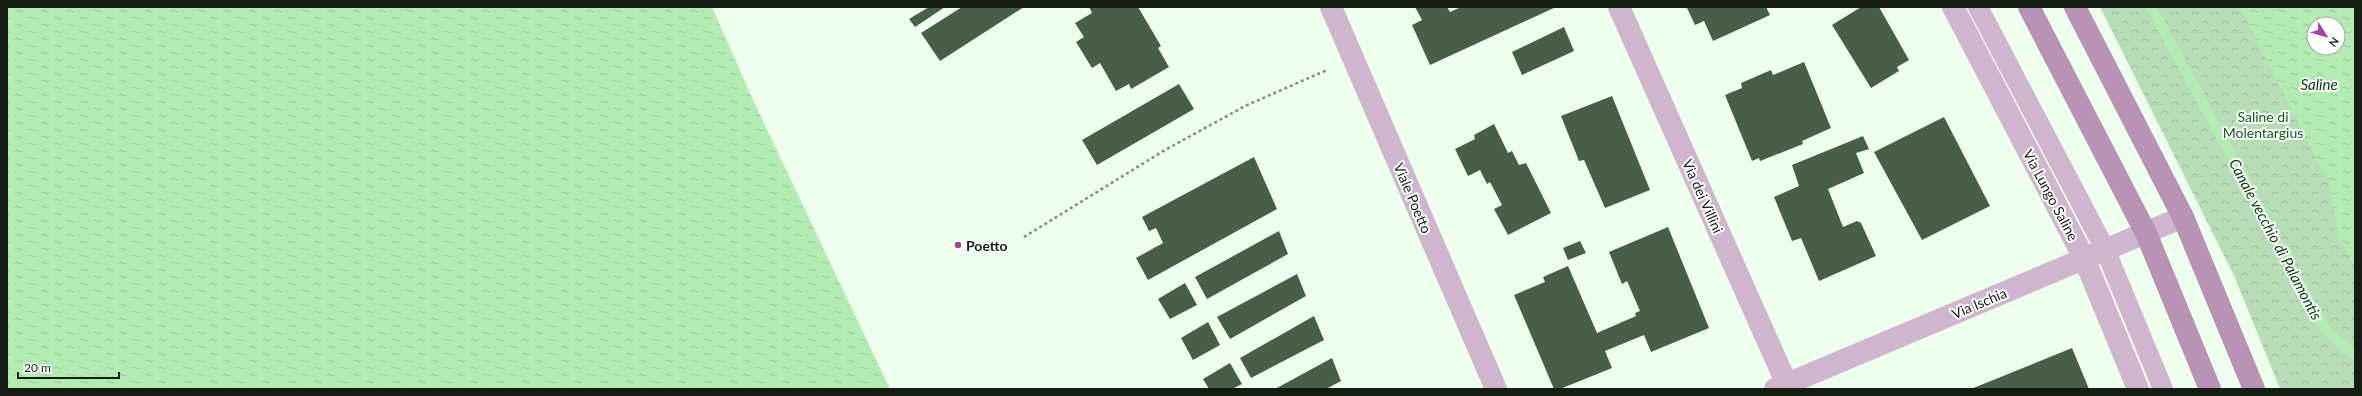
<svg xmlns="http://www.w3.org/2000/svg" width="2362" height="396" viewBox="0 0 2362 396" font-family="Lato,sans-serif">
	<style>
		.park { fill: url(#park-crowns); fill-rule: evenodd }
		.water { fill: url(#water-ripples); fill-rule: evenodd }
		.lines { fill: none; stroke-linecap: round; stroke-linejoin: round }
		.stream { stroke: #b3ecb3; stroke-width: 10 }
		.building { fill: #475f46 }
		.path { stroke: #818e80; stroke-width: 2.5; stroke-dasharray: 3 3; stroke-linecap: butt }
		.service { stroke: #cfb5cd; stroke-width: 20 }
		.minor { stroke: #cfb5cd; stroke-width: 22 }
		.secondary { stroke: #b993b6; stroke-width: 22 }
		.poi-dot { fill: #a740a4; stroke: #fff; stroke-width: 1.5 }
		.labels { text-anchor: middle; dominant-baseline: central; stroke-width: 4; stroke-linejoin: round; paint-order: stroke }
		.park-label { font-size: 14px; fill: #0d5e18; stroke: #fff }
		.street-label { font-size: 14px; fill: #131d13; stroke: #fff }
		.poi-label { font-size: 14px; font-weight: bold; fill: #131d13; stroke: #fff; text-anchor: start }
		.water-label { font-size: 15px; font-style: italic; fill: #003d07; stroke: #fff }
	</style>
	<defs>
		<pattern id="park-crowns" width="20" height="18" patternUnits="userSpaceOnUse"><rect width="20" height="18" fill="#b6ddb6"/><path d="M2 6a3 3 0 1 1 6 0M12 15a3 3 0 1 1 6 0" fill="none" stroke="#9cbd9c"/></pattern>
		<pattern id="water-ripples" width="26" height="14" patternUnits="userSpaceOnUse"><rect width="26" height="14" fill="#b3ecb3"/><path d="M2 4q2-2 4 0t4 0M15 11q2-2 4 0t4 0" fill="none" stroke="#99ca99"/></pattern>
	</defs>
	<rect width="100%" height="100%" fill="#eeffed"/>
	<path class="park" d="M2100 7H2355V389H2280L2235 278ZM2314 24H2338V48H2314Z"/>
	<path class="water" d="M7 7H712L754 102 890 389H7Z
		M2240 7H2355V267L2338 238 2331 188ZM2314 24H2338V48H2314Z"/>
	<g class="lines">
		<path class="stream" d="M2151 7 2325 329 2355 356"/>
	</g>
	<path class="building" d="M929 7H945L915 27 909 19Z
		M962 7H1024L940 61 921 33Z
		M1089 7H1138L1161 46 1158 48 1169 67 1131 89 1129 84 1116 91 1100 63 1092 68 1076 42 1084 37 1075 23 1092 13Z
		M1415 7H1447L1450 12 1461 7H1556L1430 65 1412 25 1422 20Z
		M1766 7 1770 15 1713 41 1704 21 1695 25 1687 8Z
		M1861 7H1879L1909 60 1897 67 1899 71 1871 88 1832 25Z
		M1564 27 1574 51 1522 75 1512 52Z
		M1804 62 1831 128 1802 141 1803 144 1760 161 1759 158 1752 161 1725 95 1742 88 1741 83 1771 70 1773 75Z
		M1179 84 1194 109 1097 165 1082 140Z
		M1612 96 1650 190 1605 208 1584 160 1579 161 1561 116Z
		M1944 117 1990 206 1922 240 1874 152Z
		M1494 124 1508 153 1512 151 1519 165 1526 163 1551 213 1508 235 1494 209 1502 205 1490 182 1487 184 1480 170 1468 176 1455 149 1475 139 1474 135Z
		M1863 136 1869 149 1856 153 1864 173 1828 189 1843 227 1857 221 1861 223 1876 256 1819 281 1801 238 1792 241 1774 197 1799 186 1792 165Z
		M1254 157 1277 209 1148 280 1136 258 1163 243 1156 228 1149 231 1142 217Z
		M1668 227 1709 328 1651 352 1644 335 1605 351 1612 368 1560 389H1554L1514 295 1545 282 1543 277 1568 266 1597 333 1636 316 1635 313 1640 311 1627 281 1622 284 1609 252Z
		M1279 231 1288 254 1207 299 1195 277Z
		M1580 241 1586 253 1568 260 1563 248Z
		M1297 274 1306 296 1230 339 1217 317Z
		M1185 283 1197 305 1170 319 1158 299Z
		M1314 316 1324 340 1251 378 1240 358Z
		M1208 322 1220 345 1193 360 1181 338Z
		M2072 348 2089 389H1971Z
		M1332 358 1341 381 1326 389H1275Z
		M1230 363 1242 384 1232 389H1209L1203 379Z"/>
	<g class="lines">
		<path class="path" d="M1024 237 1165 150 1245 106 1327 70"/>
		<path class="service" d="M1978 7 2105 249 2163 389"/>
		<path class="minor" d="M1331 7 1496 389
			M1619 7 1789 389
			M1953 7 2084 258 2138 389
			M1775 389 2183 217"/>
		<path class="secondary" d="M2029 7 2146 233 2210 389
			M2075 7 2183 217 2254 389"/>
	</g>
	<circle class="poi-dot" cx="958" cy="245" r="4"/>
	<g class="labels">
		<g class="park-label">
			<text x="2263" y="116">Saline di<tspan x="2263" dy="16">Molentargius</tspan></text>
		</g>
		<g class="street-label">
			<text transform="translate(2051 195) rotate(62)">Via Lungo Saline</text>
			<text transform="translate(1703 196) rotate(66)">Via dei Villini</text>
			<text transform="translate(1413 198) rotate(67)">Viale Poetto</text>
			<text transform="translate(1979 303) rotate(-23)">Via Ischia</text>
		</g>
		<g class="poi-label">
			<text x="966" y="245">Poetto</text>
		</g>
		<g class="water-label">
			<text x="2319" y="84">Saline</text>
			<text transform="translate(2276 239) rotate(62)">Canale vecchio di Palamontis</text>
		</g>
	</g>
	<rect width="2362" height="396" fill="none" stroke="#131d13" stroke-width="16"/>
	<g transform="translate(2326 36) rotate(127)"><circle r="19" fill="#ffffff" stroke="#a1a5a1"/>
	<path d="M0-3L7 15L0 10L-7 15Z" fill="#a740a4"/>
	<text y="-6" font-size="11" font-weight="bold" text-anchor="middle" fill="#131d13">N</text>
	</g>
	<path d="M18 372v6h101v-6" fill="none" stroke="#131d13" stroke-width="2"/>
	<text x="24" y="372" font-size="12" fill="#131d13" stroke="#ffffff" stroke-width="3" paint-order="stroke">20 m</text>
</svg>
